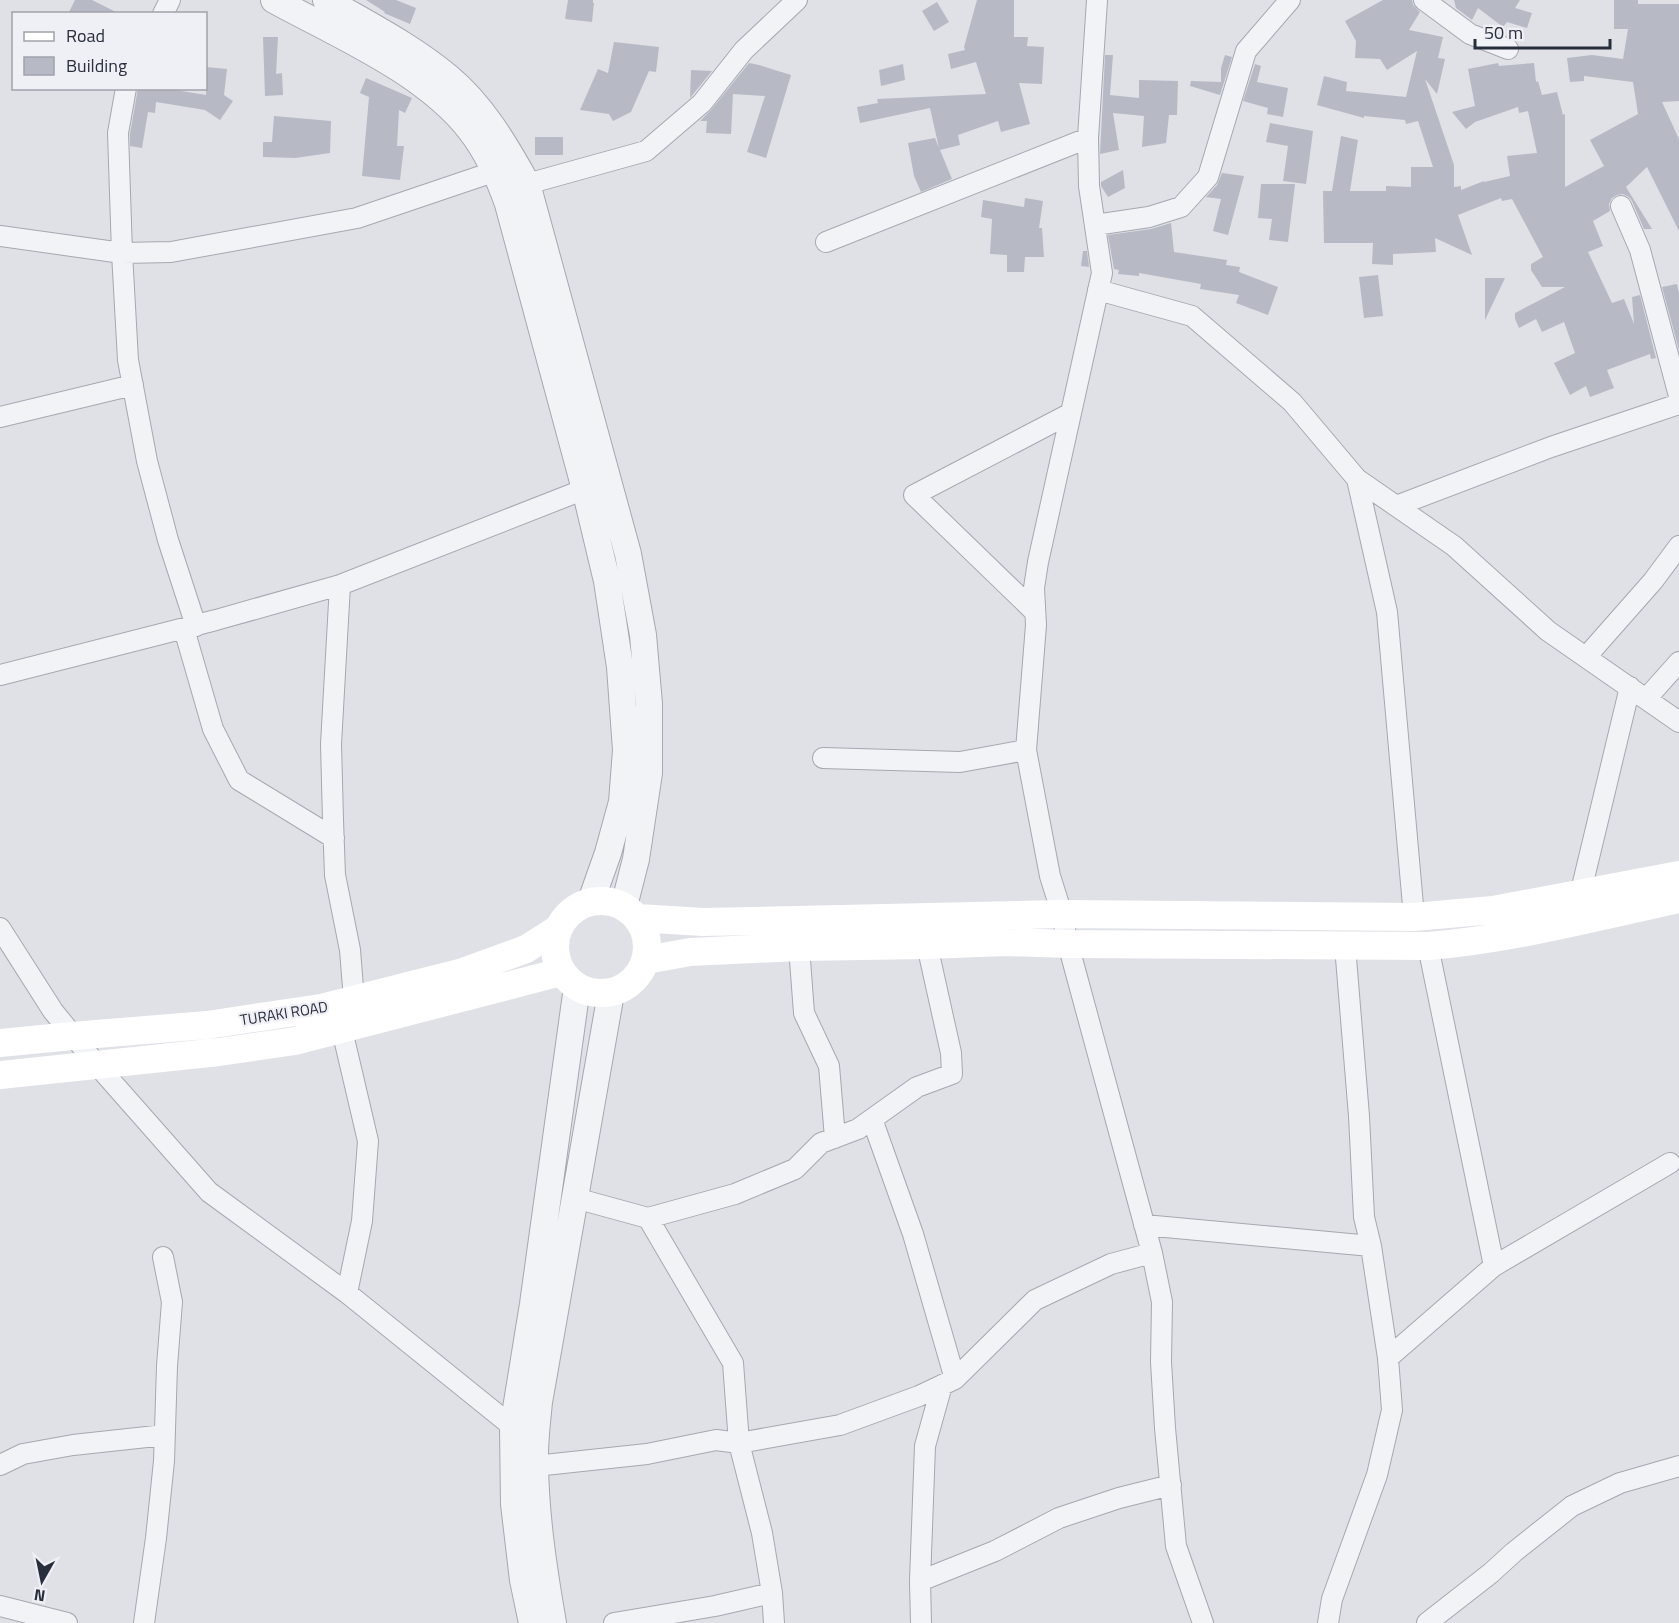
<svg xmlns="http://www.w3.org/2000/svg" width="1679" height="1623" viewBox="0 0 1679 1623" font-family="'Titillium Web',sans-serif">
	<style>
		.building { fill: #b7bac4 }
		.lines { fill: none; stroke-linecap: round; stroke-linejoin: round }
		.minor-casing { stroke: #a5a8b1; stroke-width: 22 }
		.tertiary-casing { stroke: #a5a8b1; stroke-width: 28 }
		.minor { stroke: #f2f3f6; stroke-width: 20 }
		.tertiary { stroke: #f2f3f6; stroke-width: 26 }
		.secondary { stroke: #fff; stroke-width: 28 }
		.labels { text-anchor: middle; dominant-baseline: central; stroke-width: 4.5; stroke-linejoin: round; paint-order: stroke }
		.street-label { font-size: 15px; fill: #292e3d; stroke: #eff0f5 }
	</style>
	<rect width="100%" height="100%" fill="#dfe1e7"/>
	<path class="building" d="M75 0H92L120 14H68Z
		M366 0H396L416 8 410 24 384 13 385 12Z
		M568 0H593V3H594L592 22 565 19Z
		M977 0H1014V37H1028L1027 46 1044 47 1042 84 1019 83 1030 124 1001 132 998 121 958 135 960 145 940 150 952 179 921 192 914 176 908 143 935 138 939 148 930 108 860 123 857 107 878 103 877 99 986 94 976 62 951 69 948 54 965 50 964 47Z
		M1383 0H1412L1413 5 1420 12 1409 30 1443 37 1438 58 1445 59 1437 94 1425 79 1454 165V187L1461 186V190L1484 181V182L1510 176 1507 156 1537 153 1528 111 1519 113 1518 107 1475 122 1466 129 1452 112 1475 106 1468 69 1498 63 1499 66 1534 63 1536 82 1538 81 1542 95 1557 92 1563 115 1565 114V187L1604 166 1590 140 1638 114 1633 82 1584 76V81L1570 82 1567 58 1592 55 1623 59 1628 29H1614V0H1638V4H1679V101L1662 102 1679 139V231L1647 167 1626 187 1652 229H1644L1632 201 1629 197 1623 194 1617 195 1612 198 1609 204 1610 211 1593 221 1603 246 1588 252 1612 303 1624 299 1634 324 1632 297 1640 295 1656 358 1651 359 1650 354 1607 370 1614 388 1590 397 1586 386 1570 395 1554 363 1575 353 1564 322 1542 332 1536 319 1519 328 1515 319V313L1565 287H1542L1531 270V264L1543 257 1512 199 1502 201 1501 198 1458 215 1472 255 1435 238 1436 252 1393 254V265L1372 264 1373 243H1324L1323 191H1332L1341 136 1358 140 1350 191H1386V186L1411 187V167H1433L1418 121 1406 124 1405 120 1364 116V118L1317 105 1324 76 1347 82 1346 91 1406 97 1417 51 1387 70 1380 59 1355 58 1356 41 1345 21Z
		M1454 0H1520L1515 8 1532 13 1527 28 1507 22 1503 27 1478 8 1472 20 1456 8Z
		M937 2 949 22 934 31 922 11Z
		M263 37H278L276 74 282 73 283 95 265 96Z
		M614 42 659 47 656 72 649 71 631 112 613 121 609 114 580 110 598 69 608 73Z
		M1105 55H1113L1110 95 1139 98V80L1178 81 1177 115H1169L1166 143 1142 147 1144 116 1113 113 1119 150 1100 154Z
		M1225 55 1232 57 1220 95 1190 86 1191 81 1221 82V68Z
		M749 63 759 65 791 75 766 158 747 152 765 96 733 94 731 134 706 133 707 121H700L711 110Z
		M903 64 905 80 881 86 879 70Z
		M1255 64 1261 66 1257 82 1288 88 1283 117 1267 114 1268 108 1243 101Z
		M206 67 227 69 224 95 233 101 220 120 205 110 156 102 155 113 148 112 142 148 130 146V134L138 88H163L206 95Z
		M691 70 712 71 690 98Z
		M366 78 412 98 405 113 399 110 397 146H404L400 180 362 176 369 97 360 93Z
		M274 116 331 121 330 153 295 158 263 157V142H272Z
		M1270 123 1313 131 1306 184 1283 181 1288 146 1266 142Z
		M535 137H563V155H535Z
		M1123 170 1125 188 1108 197 1101 186V182Z
		M1222 173 1244 176 1228 235 1213 231 1221 199 1206 197 1217 185Z
		M1261 184H1295L1288 242 1269 240 1272 219 1258 218Z
		M1025 198 1043 201 1039 228H1042L1044 257H1025L1024 272H1007V255L990 254 992 219 981 217 983 200 1024 207Z
		M1171 223 1174 252 1227 260 1226 265 1240 267 1239 272 1278 287 1268 315 1236 303 1239 295 1200 289 1201 284 1139 273V276L1118 274 1119 270 1114 269 1108 235 1151 229Z
		M1083 251H1087L1089 267 1081 266Z
		M1378 275 1383 316 1364 318 1359 277Z
		M1485 278H1505L1485 320Z
		M1677 284 1679 293V350L1662 287Z"/>
	<g class="lines">
		<g class="minor-casing">
			<path id="minor" d="M1097 0 1088 138 1089 186 1102 273 1038 562 1034 588 1036 625 1026 750 1050 876 1062 914 1068 944 1152 1253 1162 1302 1161 1362 1165 1428 1176 1546 1203 1623
				M1424 0 1470 34 1508 49
				M163 14 170 0
				M126 88 118 133 122 253 128 360 147 461 168 540 196 626
				M527 184 646 151 702 103 744 50 797 0
				M1621 206 1640 250 1679 396
				M1095 225 1149 217 1181 207 1208 177 1246 51 1290 0
				M0 236 122 253 171 252 357 218 496 171
				M826 242 1088 138
				M1098 290 1192 316 1292 402 1357 479 1454 546 1548 631 1679 722
				M0 417 133 385
				M1357 479 1387 612 1414 917
				M1396 506 1551 447 1679 404
				M340 585 331 744 333 820 335 875 350 950 354 1000
				M1035 612 914 495 1071 413
				M184 629 213 729 239 780 334 838
				M1586 657 1653 581 1679 546
				M0 675 216 620 340 585 585 489
				M1646 699 1679 662
				M823 758 960 762 1026 750
				M1580 895 1630 687
				M0 928 53 1011 97 1065 209 1192 347 1293 513 1427
				M1428 946 1494 1266
				M799 947 804 1013 829 1066 835 1138
				M342 1030 368 1141 362 1221 347 1293
				M872 1119 913 1234 955 1379
				M575 1198 648 1218 733 1363 739 1443 762 1533 772 1593 774 1623
				M648 1218 735 1194 795 1169 821 1143 858 1129 917 1087 952 1074 951 1053 927 945
				M1144 1225 1371 1246
				M1388 1358 1494 1266 1670 1163
				M0 1465 23 1454 73 1445 165 1435
				M535 1466 647 1454 716 1440 739 1443 840 1425 919 1396 955 1379 1035 1300 1111 1264 1152 1253
				M920 1581 995 1551 1059 1518 1119 1498 1171 1485
				M0 1606 67 1623
				M144 1623 156 1538 164 1461 167 1366 172 1302 163 1257
				M614 1623 715 1606 772 1593
				M921 1623 920 1581 925 1446 942 1385
				M1328 1623 1332 1599 1377 1475 1392 1410 1388 1358 1371 1246 1364 1217 1359 1116 1345 946
				M1427 1623 1491 1573 1514 1552 1572 1506 1620 1483 1679 1466"/>
		</g>
		<g class="tertiary-casing">
			<path id="tertiary" d="M274 0C338 35 426 72 471 131 488 153 499 178 508 204L585 489 607 581 620 667 626 750 622 802 608 853 591 901
				M326 0C367 24 411 46 448 77 482 105 506 146 527 184L628 554 643 635 649 704V773L636 859 624 906
				M532 1623 523 1580 514 1504 513 1427 533 1304 577 987
				M553 1623C544 1571 536 1519 535 1466 534 1445 537 1423 539 1402L611 993"/>
		</g>
		<use href="#minor" class="minor"/>
		<use href="#tertiary" class="tertiary"/>
		<path class="secondary" d="M555 947a46 46 0 1 1 92 0a46 46 0 1 1-92 0Z
			M638 918 703 922 1062 914 1414 917 1493 910 1679 875
			M646 960 690 952 799 947 927 945 1005 942 1068 944 1428 946C1513 939 1596 917 1679 899
			M0 1043 72 1036 207 1025 321 1008 463 972 526 949 556 930
			M0 1075 219 1052 295 1041 561 972"/>
	</g>
	<g class="labels">
		<g class="street-label">
			<text transform="translate(284 1013) rotate(-9)">TURAKI ROAD</text>
		</g>
	</g>
	<rect x="12" y="12" width="195" height="78" fill="#eff0f5" stroke="#a0a2ab" stroke-width="1.5"/>
	<rect x="24" y="32" width="30" height="9" fill="#ffffff" stroke="#a0a2ab" stroke-width="1.5"/>
	<text x="66" y="42" font-size="18" fill="#292e3d">Road</text>
	<rect x="24" y="57" width="30" height="18" fill="#b7bac4" stroke="#a0a2ab" stroke-width="1.5"/>
	<text x="66" y="72" font-size="18" fill="#292e3d">Building</text>
	<g transform="translate(42 1581) rotate(189)" stroke="#eff0f5" stroke-width="4.5" paint-order="stroke">
	<path d="M0-4.5L10 22L0 15L-10 22Z" fill="#292e3d"/>
	<text y="-9" font-size="16" font-weight="bold" text-anchor="middle" fill="#292e3d">N</text>
	</g>
	<path d="M1475 39v9h135v-9" fill="none" stroke="#292e3d" stroke-width="3"/>
	<text x="1484" y="39" font-size="18" fill="#292e3d" stroke="#eff0f5" stroke-width="4.5" paint-order="stroke">50 m</text>
</svg>
